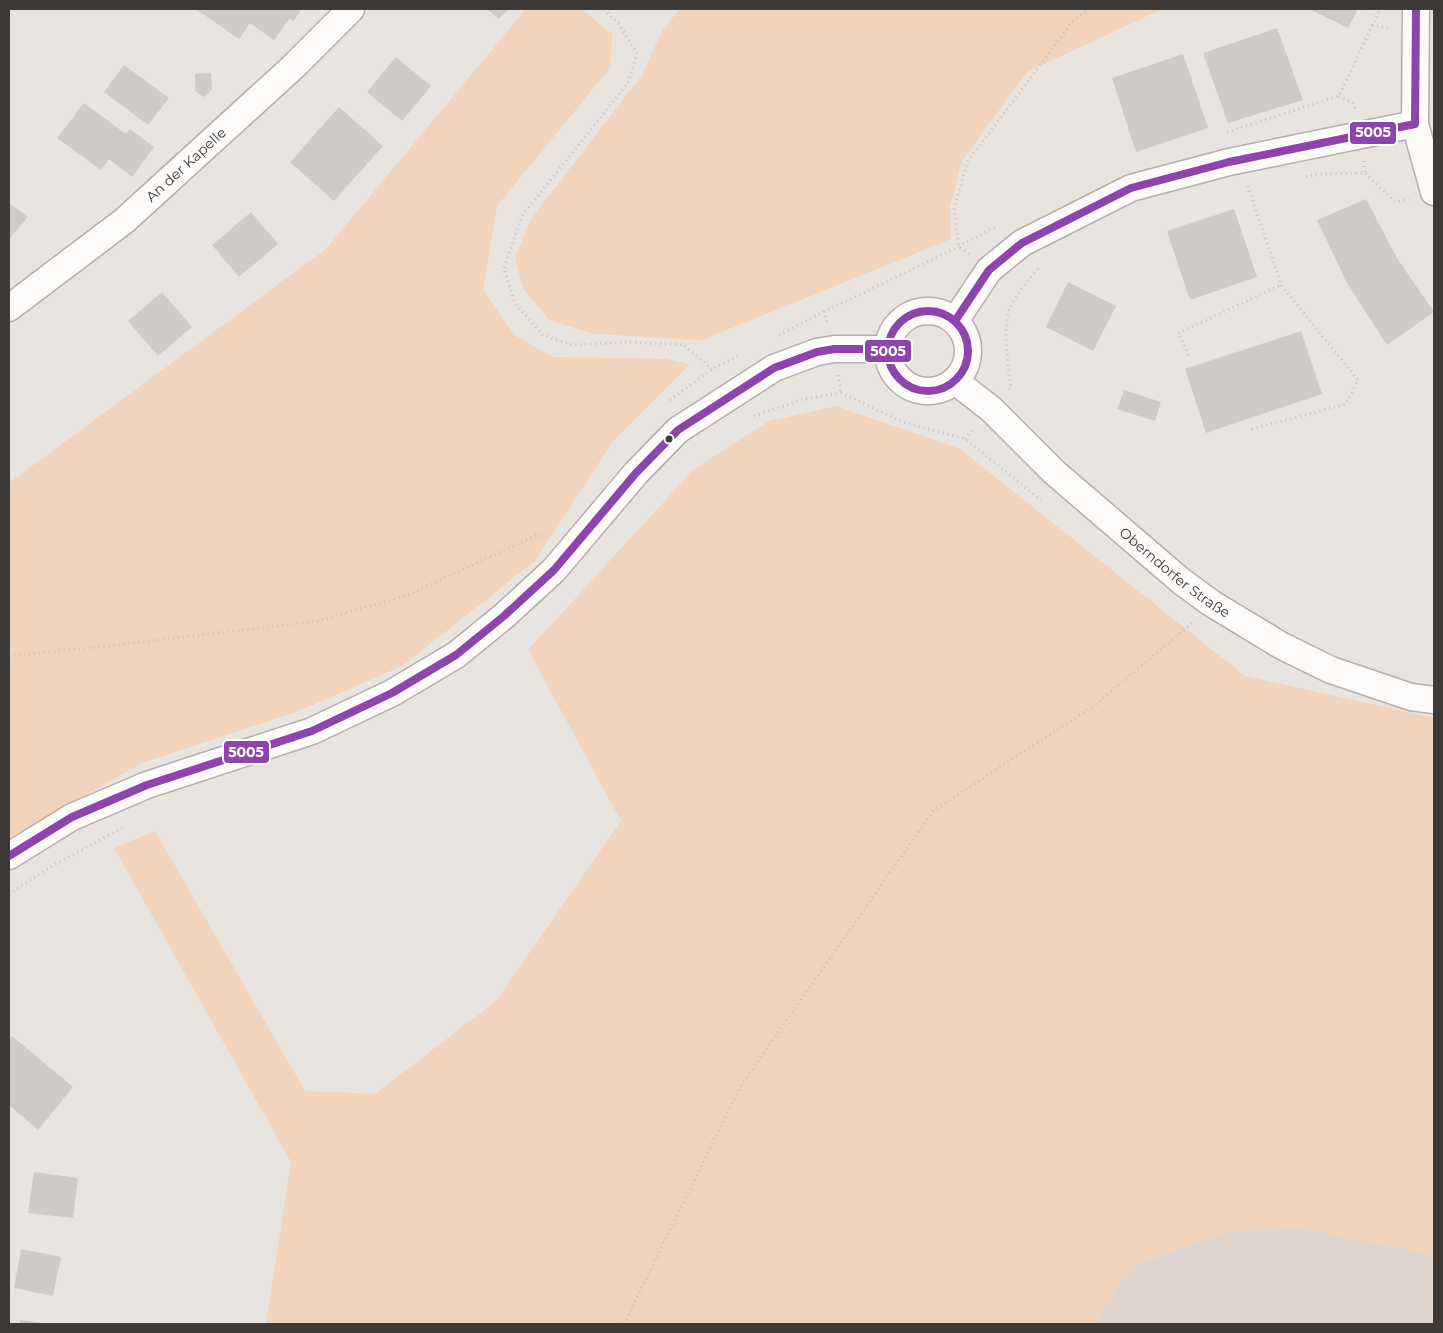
<svg xmlns="http://www.w3.org/2000/svg" width="1443" height="1333" viewBox="0 0 1443 1333" font-family="Montserrat,sans-serif">
	<style>
		.built { fill: #e0d6d0 }
		.green { fill: #f2d3bc }
		.building { fill: #cecbc8 }
		.lines { fill: none; stroke-linecap: round; stroke-linejoin: round }
		.minor-casing { stroke: #b2afac; stroke-width: 29 }
		.path { stroke: #c7c5c4; stroke-width: 3; stroke-dasharray: 1 4; stroke-linecap: butt }
		.minor { stroke: #fcfbfa; stroke-width: 26 }
		.bus-1-casing { stroke: #fff; stroke-width: 11 }
		.bus-1 { stroke: #8e44ad; stroke-width: 8 }
		.bus-dot { fill: #3d3a38; stroke: #fff; stroke-width: 2 }
		.labels { text-anchor: middle; dominant-baseline: central; stroke-width: 4.5; stroke-linejoin: round; paint-order: stroke }
		.street-label { font-size: 14px; fill: #3d3a38; stroke: #fff }
		.line-badge { stroke: #fff; stroke-width: 2 }
		.badge-label { font-size: 14px; text-anchor: middle; font-weight: bold; fill: #fff }
	</style>
	<rect width="100%" height="100%" fill="#e8e4e0"/>
	<path class="built" d="M1300 1228 1434 1255V1324H1094L1131 1267 1225 1232Z"/>
	<path class="green" d="M526 9H581L612 34 610 68 497 206 483 289 514 335 553 357 666 359 690 364 613 441 535 561 402 666 296 712 142 763 9 838V483L326 249Z
		M680 9H1162L1027 72 962 161 950 207 951 239 702 340 595 334 549 320 523 288 515 258 531 219 642 75 662 31Z
		M836 406 960 449 1245 676 1434 718V1255L1300 1228 1225 1232 1131 1267 1094 1324H266L291 1162 114 848 155 831 305 1091 375 1094 496 1001 621 821 528 650 693 470 769 421Z"/>
	<path class="building" d="M196 9H302L293 21 290 18 274 40 250 23 239 39Z
		M487 9H508L499 19Z
		M1309 9H1358L1348 28Z
		M1277 28 1303 100 1228 123 1203 53Z
		M1183 54 1208 128 1136 152 1112 78Z
		M396 57 431 86 402 121 367 92Z
		M124 65 169 98 148 125 104 92Z
		M211 73 212 90 204 97 195 91V74Z
		M84 103 126 134 130 129 154 147 132 177 109 159 101 170 57 138Z
		M339 107 383 146 334 201 290 162Z
		M1366 199 1397 258 1434 312 1387 345 1347 283 1317 220Z
		M9 203 28 217 9 239Z
		M1234 209 1257 277 1190 300 1167 231Z
		M251 212 278 244 239 277 212 245Z
		M1068 282 1116 306 1093 351 1046 327Z
		M162 292 192 327 158 356 128 321Z
		M1301 331 1322 394 1206 433 1185 369Z
		M1124 390 1161 402 1155 421 1117 409Z
		M12 1036 73 1087 38 1130 9 1105V1040Z
		M34 1172 78 1178 73 1218 28 1213Z
		M21 1249 61 1257 53 1296 14 1288Z
		M20 1320 42 1323V1324H20Z"/>
	<g class="lines">
		<g class="minor-casing">
			<g id="minor">
				<path d="M1416 9 1415 124 1434 192"/>
				<path id="s1" d="M9 308 124 221 293 67 351 9"/>
				<circle cx="928" cy="351" r="40"/>
				<path d="M955 321 989 270 1022 243 1131 188 1229 162 1415 124"/>
				<path id="s2" d="M955 381 991 409 1054 472 1181 581 1211 603 1282 646 1331 670 1411 697 1434 700"/>
				<path d="M9 856 72 817 147 785 312 731 392 693 456 655 504 616 554 570 636 473 678 430 774 368 817 352 834 349H888"/>
			</g>
		</g>
		<path class="path" d="M604 9 619 24 637 54 628 83 522 216 504 268 514 302 543 335 572 345 631 342 684 345 712 369
			M1372 25 1389 28
			M1339 96 1353 103 1355 108
			M1227 132 1339 96 1380 9
			M1364 161 1365 173
			M1306 177 1319 174 1365 173 1395 202 1409 199
			M1248 186 1281 285 1358 380 1346 404 1249 430
			M969 254 959 247 954 208 968 161 1074 20 1091 9
			M824 311 827 323
			M779 335C850 297 924 266 995 227
			M1189 355 1178 333 1281 285
			M838 375 841 393
			M1009 389 1011 388C1008 366 1004 340 1007 318 1010 300 1029 280 1040 266
			M670 400 712 369 738 356
			M754 416 804 399 841 393 903 422 965 439 1041 500
			M965 439 973 429
			M9 656 125 644 318 621 408 595 537 535 546 537
			M9 894 47 869 124 827
			M624 1324 740 1087 933 811 1095 705 1192 623"/>
		<use href="#minor" class="minor"/>
		<g class="bus-1-casing">
			<path id="bus-1" d="M888 351a40 40 0 1 1 80 0a40 40 0 1 1-80 0Z
				M955 321 989 270 1022 243 1131 188 1229 162 1415 124 1416 9
				M9 856 72 817 147 785 312 731 392 693 456 655 504 616 554 570 636 473 678 430 774 368 817 352 834 349H888"/>
		</g>
		<use href="#bus-1" class="bus-1"/>
	</g>
	<circle class="bus-dot" cx="669" cy="439" r="4.5"/>
	<g class="labels">
		<g class="street-label">
			<text stroke="none"><textPath href="#s1" startOffset="228">An der Kapelle</textPath></text>
			<text stroke="none"><textPath href="#s2" startOffset="292">Oberndorfer Straße</textPath></text>
		</g>
	</g>
	<g class="line-badge">
		<rect x="1349" y="121" width="48" height="24" rx="5" fill="#8e44ad"/>
		<rect x="864" y="339" width="48" height="24" rx="5" fill="#8e44ad"/>
		<rect x="223" y="740" width="47" height="24" rx="5" fill="#8e44ad"/>
	</g>
	<g class="badge-label">
		<text x="1373" y="137">5005</text>
		<text x="888" y="356">5005</text>
		<text x="246" y="757">5005</text>
	</g>
	<rect width="1443" height="1333" fill="none" stroke="#3d3a38" stroke-width="20"/>
</svg>
